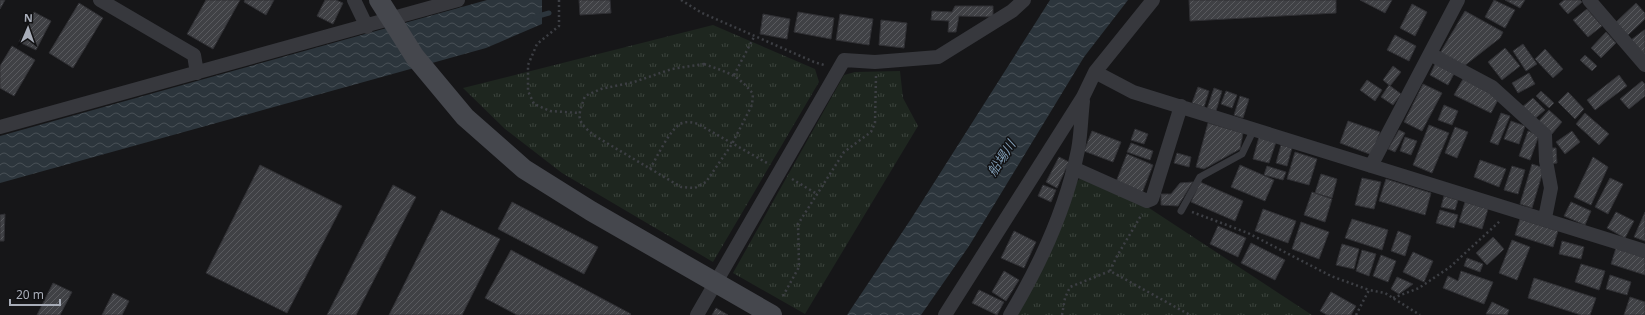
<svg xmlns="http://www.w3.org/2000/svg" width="1645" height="315" viewBox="0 0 1645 315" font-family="'Noto Sans','Noto Sans JP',sans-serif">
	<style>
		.park { fill: url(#park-tufts) }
		.water { fill: url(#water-waves) }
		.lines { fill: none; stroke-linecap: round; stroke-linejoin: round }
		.stream { stroke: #2c353c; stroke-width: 5 }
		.building { fill: url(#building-hatch); stroke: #303034 }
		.path { stroke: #3d3f44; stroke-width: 2.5; stroke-dasharray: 2 3; stroke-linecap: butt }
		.lane { stroke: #37383d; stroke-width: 7 }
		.street { stroke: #37383d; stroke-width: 14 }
		.secondary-bridge { stroke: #45474d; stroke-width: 20 }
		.labels { text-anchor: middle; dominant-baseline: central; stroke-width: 3; stroke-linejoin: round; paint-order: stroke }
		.water-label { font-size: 13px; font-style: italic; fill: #7f9bb3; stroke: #111113 }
	</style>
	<defs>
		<pattern id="park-tufts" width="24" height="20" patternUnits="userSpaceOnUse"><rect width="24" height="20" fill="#1e261f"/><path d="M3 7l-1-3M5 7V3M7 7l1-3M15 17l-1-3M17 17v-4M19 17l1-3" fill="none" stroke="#3c433d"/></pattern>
		<pattern id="water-waves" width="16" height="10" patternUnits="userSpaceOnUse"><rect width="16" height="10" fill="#2c353c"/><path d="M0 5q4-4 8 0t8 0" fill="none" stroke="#485056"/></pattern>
		<pattern id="building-hatch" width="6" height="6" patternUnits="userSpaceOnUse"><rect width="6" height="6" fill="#404145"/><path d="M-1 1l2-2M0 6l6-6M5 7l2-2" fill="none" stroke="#595a5e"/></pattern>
	</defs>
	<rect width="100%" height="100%" fill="#161618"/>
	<path class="park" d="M713 25 815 69 819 82 713 262 562 173 505 129 463 88Z
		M900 71 903 98 918 126 805 314 733 273 844 75 855 72Z
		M1082 176 1146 206 1312 315H1015L1074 185Z"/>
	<path class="water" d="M487 0H542V24L486 48 0 183V136Z
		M1050 0H1128L1084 57 969 246 921 315H847L911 219Z"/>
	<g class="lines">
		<path class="stream" d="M535 17 549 13"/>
	</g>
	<path class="building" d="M0 0H5L0 9Z
		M206 0H240L213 49 187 34Z
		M245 0H274L266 15 244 2Z
		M325 0H336L343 3 333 24 317 16Z
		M579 0H610L611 13 580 15Z
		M1189 0H1336V13L1190 21Z
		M1360 0H1392L1385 13Z
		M1494 0 1515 10 1505 28 1485 17Z
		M1505 0H1525L1520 8Z
		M1564 0H1580L1582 2 1568 14 1559 4Z
		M79 3 103 18 73 68 49 53Z
		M1636 3 1645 13V19L1627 36 1615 23Z
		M1412 4 1427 12 1415 36 1400 28Z
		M955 6H993V17L959 16 956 32H948L949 21 931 20 932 11 952 12Z
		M1587 9 1602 26 1588 37 1573 20Z
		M1465 11 1503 32 1500 38 1464 66 1440 53Z
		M34 12 51 21 36 50 19 42Z
		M798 12 834 18 831 39 794 32Z
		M763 14 790 19 787 39 760 34Z
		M840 14 873 19 869 45 836 40Z
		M881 20 907 23 904 48 879 45Z
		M1644 30H1645V57L1631 40Z
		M1606 32 1616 43 1601 58 1591 48Z
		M1395 35 1416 46 1409 61 1387 50Z
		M1523 44 1537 64 1526 71 1513 51Z
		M12 46 35 60 14 96 0 88V66Z
		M1505 48 1520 66 1502 80 1488 62Z
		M1545 49 1563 69 1553 78 1535 59Z
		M1585 55 1597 66 1592 71 1580 60Z
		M1436 62 1455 72 1448 85 1430 75Z
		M1393 66 1401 72 1390 86 1383 80Z
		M1529 73 1535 84 1518 93 1512 83Z
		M1619 75 1627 86 1595 110 1587 100Z
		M1463 79 1499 98 1491 113 1454 95Z
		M1367 80 1382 90 1375 101 1360 90Z
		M1642 81 1645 84V96L1629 109 1620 99Z
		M1423 84 1442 93 1422 131 1404 122Z
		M1389 85 1401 94 1393 105 1381 97Z
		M1198 87 1209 91 1204 107 1192 103Z
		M1214 88 1222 91 1216 111 1207 109Z
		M1226 91 1237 95 1232 108 1221 104Z
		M1541 91 1554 103 1549 108 1536 96Z
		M1568 92 1584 109 1575 119 1558 102Z
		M1240 96 1249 99 1243 118 1234 115Z
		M1533 98 1545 110 1532 121 1521 108Z
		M1444 105 1458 111 1452 125 1438 120Z
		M1549 110 1562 122 1551 135 1537 123Z
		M1501 113 1510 116 1498 145 1490 142Z
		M1585 113 1609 134 1599 145 1576 124Z
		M1348 121 1380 132 1372 155 1340 143Z
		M1511 121 1525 126 1519 144 1504 139Z
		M1208 123 1243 133 1240 149 1204 169 1196 167Z
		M1429 125 1449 133 1432 173 1413 165Z
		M1455 127 1468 132 1457 158 1445 153Z
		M1135 129 1148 134 1144 144 1131 140Z
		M1399 130 1405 133 1395 152 1388 149Z
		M1092 131 1121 142 1113 162 1084 151Z
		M1528 131 1539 135 1530 160 1519 156Z
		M1572 131 1580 142 1565 154 1556 142Z
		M1259 137 1276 142 1269 163 1253 159Z
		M1405 137 1417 141 1411 155 1400 151Z
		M1131 143 1153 151 1150 160 1127 152Z
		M1281 145 1292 148 1287 166 1276 163Z
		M1548 148H1556L1557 163 1549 164Z
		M1295 152 1317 159 1309 185 1287 179Z
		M1177 153 1191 157 1189 167 1174 163Z
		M1127 154 1153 165 1142 193 1116 182Z
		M1059 157 1069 162 1057 188 1046 182Z
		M1593 157 1608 167 1591 205 1574 197Z
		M1480 160 1506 169 1499 187 1474 177Z
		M1532 164 1544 168 1532 208 1520 204Z
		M260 165 342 206 287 313 206 273Z
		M1240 165 1274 180 1265 201 1231 187Z
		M1267 166 1286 172 1283 180 1264 175Z
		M1512 166 1525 170 1518 194 1504 190Z
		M1321 174 1337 179 1332 198 1315 193Z
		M1362 178 1381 182 1374 209 1355 205Z
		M1610 178 1623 184 1608 214 1595 207Z
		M1386 179 1431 193 1425 215 1379 201Z
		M1193 182 1178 206 1161 205V194H1171L1180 183Z
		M1200 182 1243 201 1235 221 1191 202Z
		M393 185 416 197 356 315H327Z
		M1043 185 1056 190 1051 202 1038 196Z
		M1312 192 1332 199 1325 222 1304 215Z
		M1444 196 1458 200 1455 210 1441 207Z
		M512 202 598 247 584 274 498 229Z
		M1465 202 1488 209 1482 229 1459 222Z
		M1571 202 1591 211 1585 225 1564 216Z
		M1263 209 1296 221 1288 243 1255 231Z
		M441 210 500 239 462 315H389Z
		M1440 210 1458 215 1454 228 1436 223Z
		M1616 212 1634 221 1625 238 1607 228Z
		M1645 212V241L1634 237Z
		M5 214 4 241H0V215Z
		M1352 219 1388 230 1382 250 1345 238Z
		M1520 219 1558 231 1553 247 1515 235Z
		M1301 222 1329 232 1319 259 1292 249Z
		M1218 226 1246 238 1238 257 1210 244Z
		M1014 231 1036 242 1024 268 1001 258Z
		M1398 231 1411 236 1405 256 1391 251Z
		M1493 237 1504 249 1487 265 1476 253Z
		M1512 240 1530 247 1517 280 1499 273Z
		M1562 241 1584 247 1581 259 1559 254Z
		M1251 243 1285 260 1275 280 1241 263Z
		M1342 244 1359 249 1354 269 1336 265Z
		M1616 248 1645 258V275L1611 264Z
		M511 250 631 314 630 315H517L485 298Z
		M1362 250 1376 254 1369 276 1356 271Z
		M1413 252 1433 261 1424 282 1403 272Z
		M1381 255 1396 261 1388 282 1373 276Z
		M1467 258 1483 264 1480 272 1464 266Z
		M1581 264 1605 271 1599 290 1575 282Z
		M1004 271 1019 280 1006 301 992 292Z
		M1461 271 1493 282 1484 304 1443 288 1448 276 1458 281Z
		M1610 275 1631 282 1627 295 1606 289Z
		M1397 277 1413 284 1399 294 1391 289Z
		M1534 278 1596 298 1590 315H1581L1528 298Z
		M53 283 72 292 60 315H37Z
		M979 290 1004 302 997 315 972 303Z
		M1331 292 1356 306 1351 315H1327L1320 311Z
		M113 293 129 301 122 315H102Z
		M1630 297 1645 302V315H1624Z
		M1492 302 1509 310 1507 315 1486 314Z
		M716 308 728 315H712Z"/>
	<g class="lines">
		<path class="path" d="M559 0V26L537 44 528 65V91L534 104 550 111 579 113
			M681 0 702 13 814 62 824 65
			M704 64C726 72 738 74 753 94L752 105 732 144 706 182 695 188 681 187 595 136C576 121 577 118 585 96L601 89 634 82 672 69Z
			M734 75 754 37
			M650 169C657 157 669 131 680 124 686 121 692 122 698 124L767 163
			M792 179 817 194
			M1192 212 1248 233 1331 276 1369 290
			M1110 271 1117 256 1142 214
			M783 296 799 267 798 224 844 152 871 132 875 123 876 76
			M1393 298 1419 288 1450 267 1500 221
			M1062 315 1065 298 1070 287 1110 271 1190 315
			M1356 315 1369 290 1385 293 1420 315"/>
		<path class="lane" d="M1181 211 1200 177 1242 154 1254 129"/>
		<path class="street" d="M100 0 194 55 197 73
			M354 0 367 27
			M1589 0 1645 65
			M1430 54 1492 87 1545 135 1546 161 1551 188 1545 218
			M1095 72 1133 92 1645 251
			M0 127 458 0
			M1371 166 1458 0
			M1073 168 1147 201 1152 199 1181 106
			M697 315 844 60 875 62 938 57 1012 11 1024 0
			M945 315 1083 97 1095 72 1153 0
			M1010 315C1040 265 1066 208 1078 150 1081 134 1081 118 1083 101"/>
		<path class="secondary-bridge" d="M379 0 415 57 465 117 524 169 591 211 772 315"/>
	</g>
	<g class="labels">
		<g class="water-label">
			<text transform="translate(1001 158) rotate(-57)">船場川</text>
		</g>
	</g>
	<g transform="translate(28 28) rotate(2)" stroke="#111113" stroke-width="3" paint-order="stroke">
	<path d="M0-3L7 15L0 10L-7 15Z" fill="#a8adb8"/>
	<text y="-6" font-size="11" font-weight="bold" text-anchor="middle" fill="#a8adb8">N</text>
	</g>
	<path d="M10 299v6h50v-6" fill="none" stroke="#a8adb8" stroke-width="2"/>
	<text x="16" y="299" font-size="12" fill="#a8adb8" stroke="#111113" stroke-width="3" paint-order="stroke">20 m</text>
</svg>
